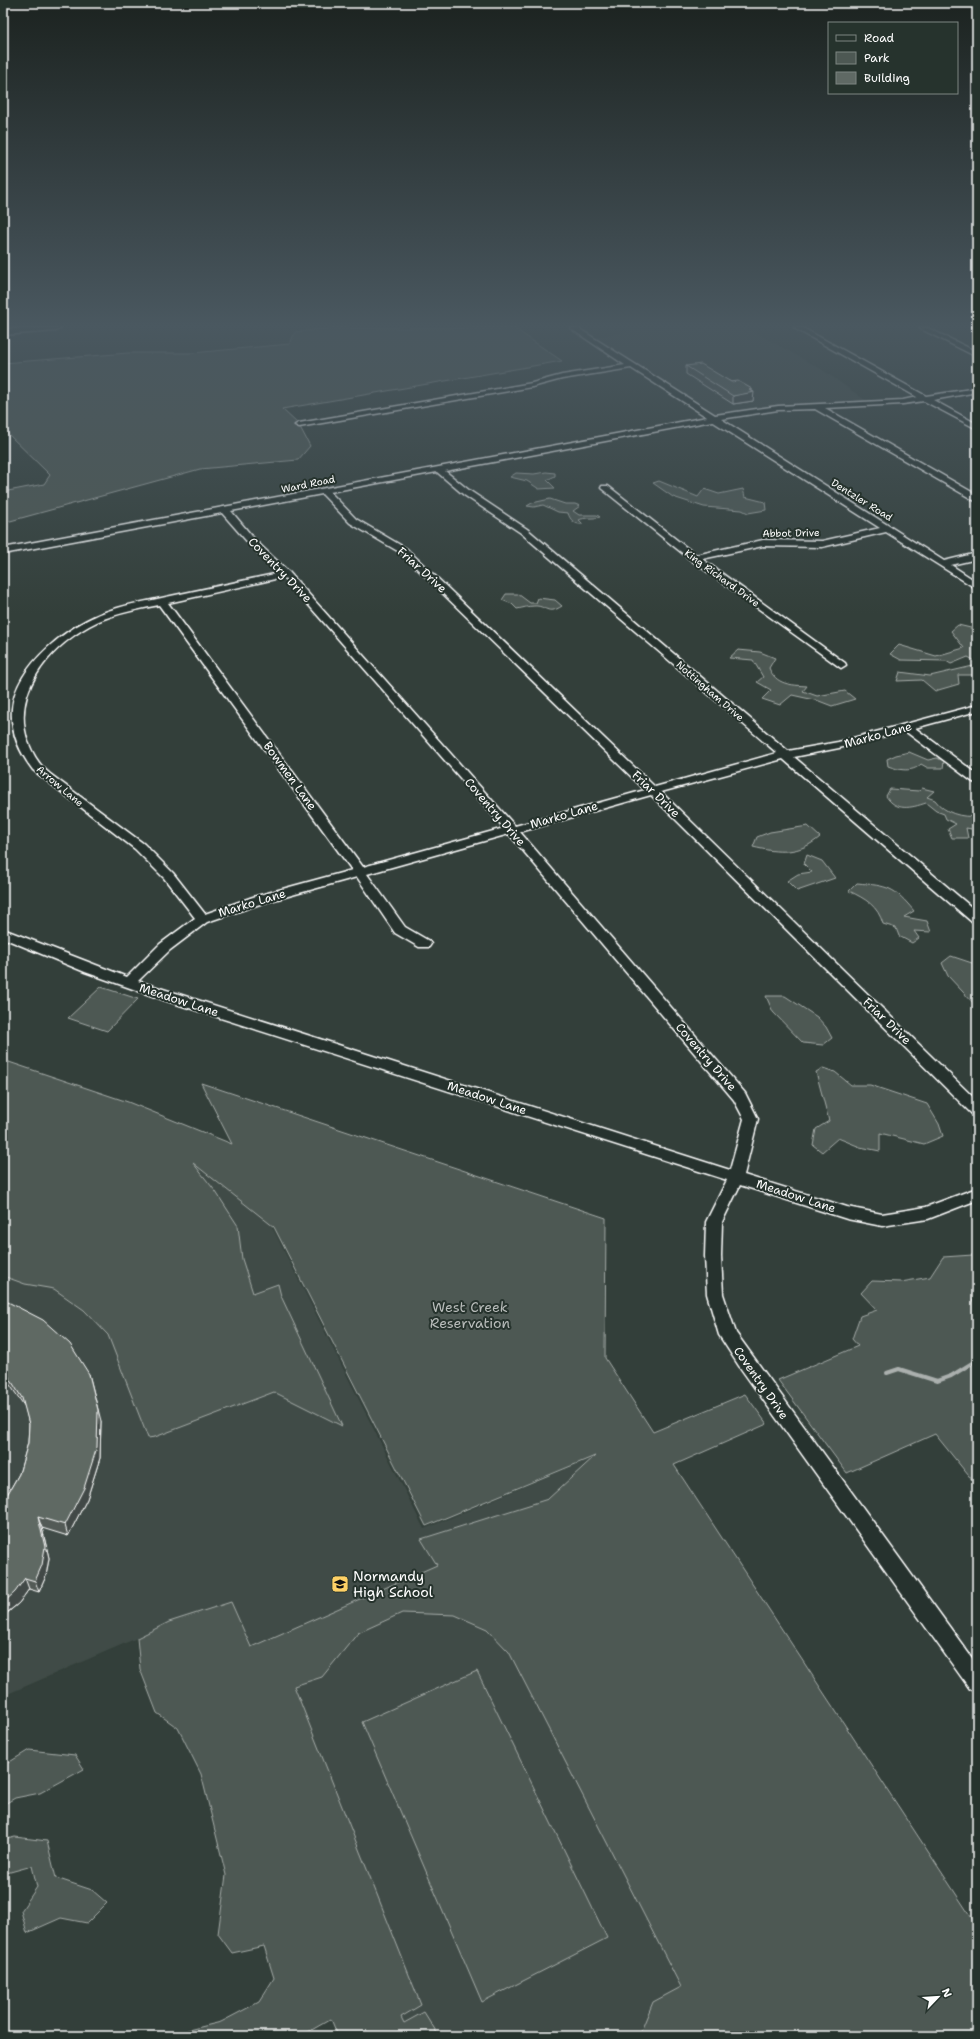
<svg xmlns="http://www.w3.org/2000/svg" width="980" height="2039" viewBox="0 0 980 2039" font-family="'Shantell Sans',sans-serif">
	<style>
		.built { fill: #404c47 }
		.green { fill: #4d5853; stroke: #a6aca9 }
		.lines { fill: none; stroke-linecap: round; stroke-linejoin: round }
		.stream { stroke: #abb0ae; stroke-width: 4 }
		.minor-casing { stroke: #fff; stroke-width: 3 }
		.secondary-casing { stroke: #fff; stroke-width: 3 }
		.minor { fill: #26332d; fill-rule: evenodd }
		.secondary { fill: #26332d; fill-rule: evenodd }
		.wall { fill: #525a56; stroke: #fff }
		.shaded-wall { fill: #424a46; stroke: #fff }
		.building { fill: #5f6964; stroke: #fff }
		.labels { text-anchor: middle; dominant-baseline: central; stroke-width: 4; stroke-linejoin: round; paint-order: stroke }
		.far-street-label { font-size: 10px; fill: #fff; stroke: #26332d }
		.street-label { font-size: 12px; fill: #fff; stroke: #26332d }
		.near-park-label { font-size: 14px; fill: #b8bcba; stroke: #26332d }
		.near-poi-label { font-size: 14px; fill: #fff; stroke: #26332d; text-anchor: start }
	</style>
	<rect width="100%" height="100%" fill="#333f3a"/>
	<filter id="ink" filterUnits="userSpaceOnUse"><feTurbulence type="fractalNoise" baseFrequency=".025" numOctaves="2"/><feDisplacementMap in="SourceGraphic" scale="8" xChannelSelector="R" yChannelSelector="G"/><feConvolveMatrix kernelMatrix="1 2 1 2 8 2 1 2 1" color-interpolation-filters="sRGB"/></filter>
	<g filter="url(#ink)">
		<path class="built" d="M646 328H747L821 369 868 402 800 405 714 416 592 338Z
			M133 1116 269 1221 424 1529 596 1456 960 2036H381L248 1678 137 1638 3 1696V1221Z"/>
		<path class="green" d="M333 328H514L562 361 282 409 299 425 310 446 298 460 200 469 3 523V492L44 484 50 475 3 429V363L128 353H192L290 344 295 332Z
			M546 472 555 473V476L547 480 555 488 539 489 527 481 510 477 516 473 534 474Z
			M659 481 698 497 704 489 719 494 743 489 745 497 765 502 766 510 748 513 742 510 704 507 673 497 653 483Z
			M550 499 565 504H575L580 506 573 511 579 515H597L600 517C594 519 584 517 579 520L583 524C575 525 570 520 568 513L558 512 543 505 534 507 527 506 532 503Z
			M506 594H518L530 603H536L538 598 555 600 562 606C547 616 546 605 534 606 528 606 523 608 517 609L512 604 502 600Z
			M958 625 975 629 977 632V662L968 657 951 664 946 661 901 660 890 654 899 645 936 656 964 648 951 631Z
			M738 650 760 652 775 658 769 668C776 685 791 685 807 686L803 691 817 696 845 691 855 699 832 706 819 701 792 695 780 705 762 699 771 690 757 682 763 677 753 660 729 658Z
			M973 666 977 669V675H958L959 684 935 691 922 680 897 681 900 672 930 676Z
			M909 752 928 760 937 758 944 761 943 768H928L921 764C912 773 899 770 888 766L887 759 896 755Z
			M922 788 934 791 927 797 935 800C944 813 962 818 977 816V830L966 828 968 838H952L948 829 956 824 946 819 944 814 936 811 926 803C911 808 896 812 886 796L890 789 919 791Z
			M808 826 820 837C799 855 778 853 753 847L757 837 770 832Z
			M807 855 822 861 835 878 797 891 787 881 798 874 812 872 804 864Z
			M857 883C889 886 894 887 914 911L904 917 927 921 931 932 914 931 919 938 912 943 899 936 896 928 883 924C878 906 866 899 849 891Z
			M951 956 975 964 977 968V1007L948 976 942 963Z
			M101 987 138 999 107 1031 68 1018Z
			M766 996H785L817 1017 826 1027 832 1038 823 1045 803 1043 773 1012Z
			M3 1060 128 1102 232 1144 201 1083 606 1218 605 1358 653 1432 745 1394 767 1424 674 1465 977 1926V2036H639L653 2002 681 1987 509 1652 487 1629 455 1615 402 1613 358 1633 322 1677 294 1686 421 2005 401 2017 404 2023 424 2012 439 2036H338L331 2019 301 2036H172V2034L221 2022 259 2002 274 1978 264 1946 232 1953 218 1934 226 1875 201 1774 178 1728 157 1713 140 1669 137 1638 169 1622 231 1602 251 1647 437 1565 421 1539 548 1499 595 1456 426 1526 274 1227 193 1163 216 1192 238 1226 242 1259 253 1293 278 1284 281 1296 342 1426 274 1392 155 1437 148 1438 108 1335 84 1310 54 1289 25 1284 3 1276Z
			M823 1068 835 1072 851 1085H870L927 1104 939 1124 943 1136 924 1144 880 1133V1151L860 1147 838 1138 822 1152 813 1145 816 1129 829 1121 816 1072Z
			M973 1255 977 1257V1486L935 1434 847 1473 778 1380 858 1346 852 1339 860 1316 877 1310 861 1293 872 1281 901 1282 930 1277 943 1257Z
			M477 1671 607 1938 482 2002 362 1722Z
			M29 1750 75 1755 84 1769 40 1793 15 1798 3 1805V1766Z
			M15 1837 47 1841 56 1878 92 1890 107 1903 87 1923 61 1918 27 1933 21 1911 37 1887 32 1866 3 1874V1840Z"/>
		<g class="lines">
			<path class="stream" d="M974 1301H977
				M887 1373 899 1369 937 1381 951 1376 977 1360"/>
			<g class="minor-casing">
				<path id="minor" d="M570 328H578L715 415 778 406 903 400 917 397 794 328H803L926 396 977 388V392L933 400 977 424V429L924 401 903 404 825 408 977 495V502L815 409 778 410 721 419 944 561 977 553V559L951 565 977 582V589L886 532 822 547 763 546 702 559 845 663 846 665 841 668 691 560 601 488 602 486H608L696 555 763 540 822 541 880 528 712 421 445 471 470 491 527 529 788 751 838 742 977 705V711L915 728 977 774V783L973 782 905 731 839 748 794 757 977 912V923L972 922 783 759 661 792 977 1101V1115L972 1114 651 795 520 832 745 1093 758 1119 744 1175 847 1207 882 1214 926 1207 977 1188V1200L928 1219 882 1226 847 1219 740 1185 722 1222 721 1256 723 1294 736 1333 977 1665V1692L970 1689 739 1366 719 1335 707 1294 705 1256 706 1222 727 1180 164 1000 85 972 3 938V929L127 977 160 944 195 918 164 878 135 849 33 770C20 753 10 731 12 709 16 664 71 623 111 610 128 604 149 601 166 597 204 589 242 581 279 573L250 545 222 513 3 554V548L707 417 631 368 562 379 532 387 299 427 295 425 299 423 532 383 562 375 625 365ZM437 472 464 495 521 533 777 753 655 787 407 549 356 519 330 492ZM322 494 350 523 401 553 645 790 515 826 289 572 256 541 231 511ZM284 577 504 828 363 867 168 603ZM159 605 352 870 253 897 205 914 173 873 144 844 50 774C40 766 33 755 28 742 11 693 48 649 89 626 111 614 135 610 159 605ZM509 834 734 1100 744 1119 730 1170 138 981 170 950 207 922 263 903 357 877 395 933 419 947H429L431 944 429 941 405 927 367 874Z
					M919 328H928L977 352V357Z"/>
			</g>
			<g class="secondary-casing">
				<path id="secondary" d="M61 328 56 331 3 335V329Z"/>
			</g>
			<use href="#minor" class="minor"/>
			<use href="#secondary" class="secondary"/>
		</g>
		<path class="wall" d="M686 366 752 389 753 401 733 404 686 374Z
			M3 1309 101 1421 100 1458 87 1499 68 1536 42 1528 49 1558 46 1576 39 1592 29 1589 19 1603 5 1615 7 1495 19 1474 28 1443 29 1424 25 1407 10 1385 3 1379Z"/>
		<path class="shaded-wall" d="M752 389 751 393 754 392 753 401 733 404V396Z
			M89 1374 101 1421 100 1458 87 1499 68 1536 65 1525Z
			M38 1517 42 1528 49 1558 46 1576 39 1592 35 1581Z
			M25 1578 29 1589 19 1603 3 1616V1603Z"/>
		<path class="building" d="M701 364 731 382 738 381 752 389 749 390 754 392 733 396 686 366Z
			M8 1302 43 1320 70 1344 89 1374 98 1410 97 1447 84 1488 65 1525 38 1517 45 1547 42 1565 35 1581 25 1578 15 1592 3 1603V1494L7 1495 19 1474 28 1443 29 1424 22 1398 7 1374 3 1371V1309Z"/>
	</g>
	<linearGradient id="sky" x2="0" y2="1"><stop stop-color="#1c2320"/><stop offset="0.53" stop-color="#4a5860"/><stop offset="1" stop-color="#4a5860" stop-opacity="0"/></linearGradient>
	<rect width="980" height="614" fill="url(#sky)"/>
	<defs>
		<g id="school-square" transform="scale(0.9)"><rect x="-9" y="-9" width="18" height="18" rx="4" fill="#ffd166" stroke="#26332d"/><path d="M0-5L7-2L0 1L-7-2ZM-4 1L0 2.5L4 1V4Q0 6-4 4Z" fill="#111"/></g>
	</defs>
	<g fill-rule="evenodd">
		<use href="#school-square" x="340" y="1584"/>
	</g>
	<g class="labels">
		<g class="far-street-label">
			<text transform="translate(308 484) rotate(-11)">Ward Road</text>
			<text transform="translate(862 500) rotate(32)">Dentzler Road</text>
			<text transform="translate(791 533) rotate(-1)">Abbot Drive</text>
			<text transform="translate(722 578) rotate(36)">King Richard Drive</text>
			<text transform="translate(710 691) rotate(41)">Nottingham Drive</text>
			<text transform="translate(60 786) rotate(40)">Arrow Lane</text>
		</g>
		<g class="street-label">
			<text transform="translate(280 570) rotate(46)">Coventry Drive</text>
			<text transform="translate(422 570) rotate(42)">Friar Drive</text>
			<text transform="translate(878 735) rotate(-15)">Marko Lane</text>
			<text transform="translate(290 776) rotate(54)">Bowmen Lane</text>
			<text transform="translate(656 794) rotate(44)">Friar Drive</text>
			<text transform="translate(495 812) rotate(49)">Coventry Drive</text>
			<text transform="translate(564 815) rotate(-16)">Marko Lane</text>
			<text transform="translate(252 903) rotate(-17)">Marko Lane</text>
			<text transform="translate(179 1000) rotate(18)">Meadow Lane</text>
			<text transform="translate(887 1021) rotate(44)">Friar Drive</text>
			<text transform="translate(706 1057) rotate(49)">Coventry Drive</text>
			<text transform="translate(487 1098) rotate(18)">Meadow Lane</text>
			<text transform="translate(796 1196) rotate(18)">Meadow Lane</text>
			<text transform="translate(761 1383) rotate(55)">Coventry Drive</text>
		</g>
		<g class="near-park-label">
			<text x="470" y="1307">West Creek<tspan x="470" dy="16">Reservation</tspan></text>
		</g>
		<g class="near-poi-label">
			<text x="353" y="1576">Normandy<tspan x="353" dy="16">High School</tspan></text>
		</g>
	</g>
	<rect width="980" height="2039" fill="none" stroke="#26332d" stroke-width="16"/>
	<rect x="8" y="8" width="964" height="2023" fill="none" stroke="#fff" stroke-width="1.5" filter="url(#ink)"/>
	<rect x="828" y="22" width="130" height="72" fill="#26332d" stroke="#7d8581"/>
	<rect x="836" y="35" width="20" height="6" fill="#26332d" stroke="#7d8581"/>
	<text x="864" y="42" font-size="12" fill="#ffffff">Road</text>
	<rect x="836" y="52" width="20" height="12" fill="#4d5853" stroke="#7d8581"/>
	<text x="864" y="62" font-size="12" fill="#ffffff">Park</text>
	<rect x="836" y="72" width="20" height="12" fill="#5f6964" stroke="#7d8581"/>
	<text x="864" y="82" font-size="12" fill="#ffffff">Building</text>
	<g transform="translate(938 1997) rotate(65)" stroke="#26332d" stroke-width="3" paint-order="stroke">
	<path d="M0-3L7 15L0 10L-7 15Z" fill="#ffffff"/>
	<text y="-6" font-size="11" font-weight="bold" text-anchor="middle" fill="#ffffff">N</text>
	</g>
</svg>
